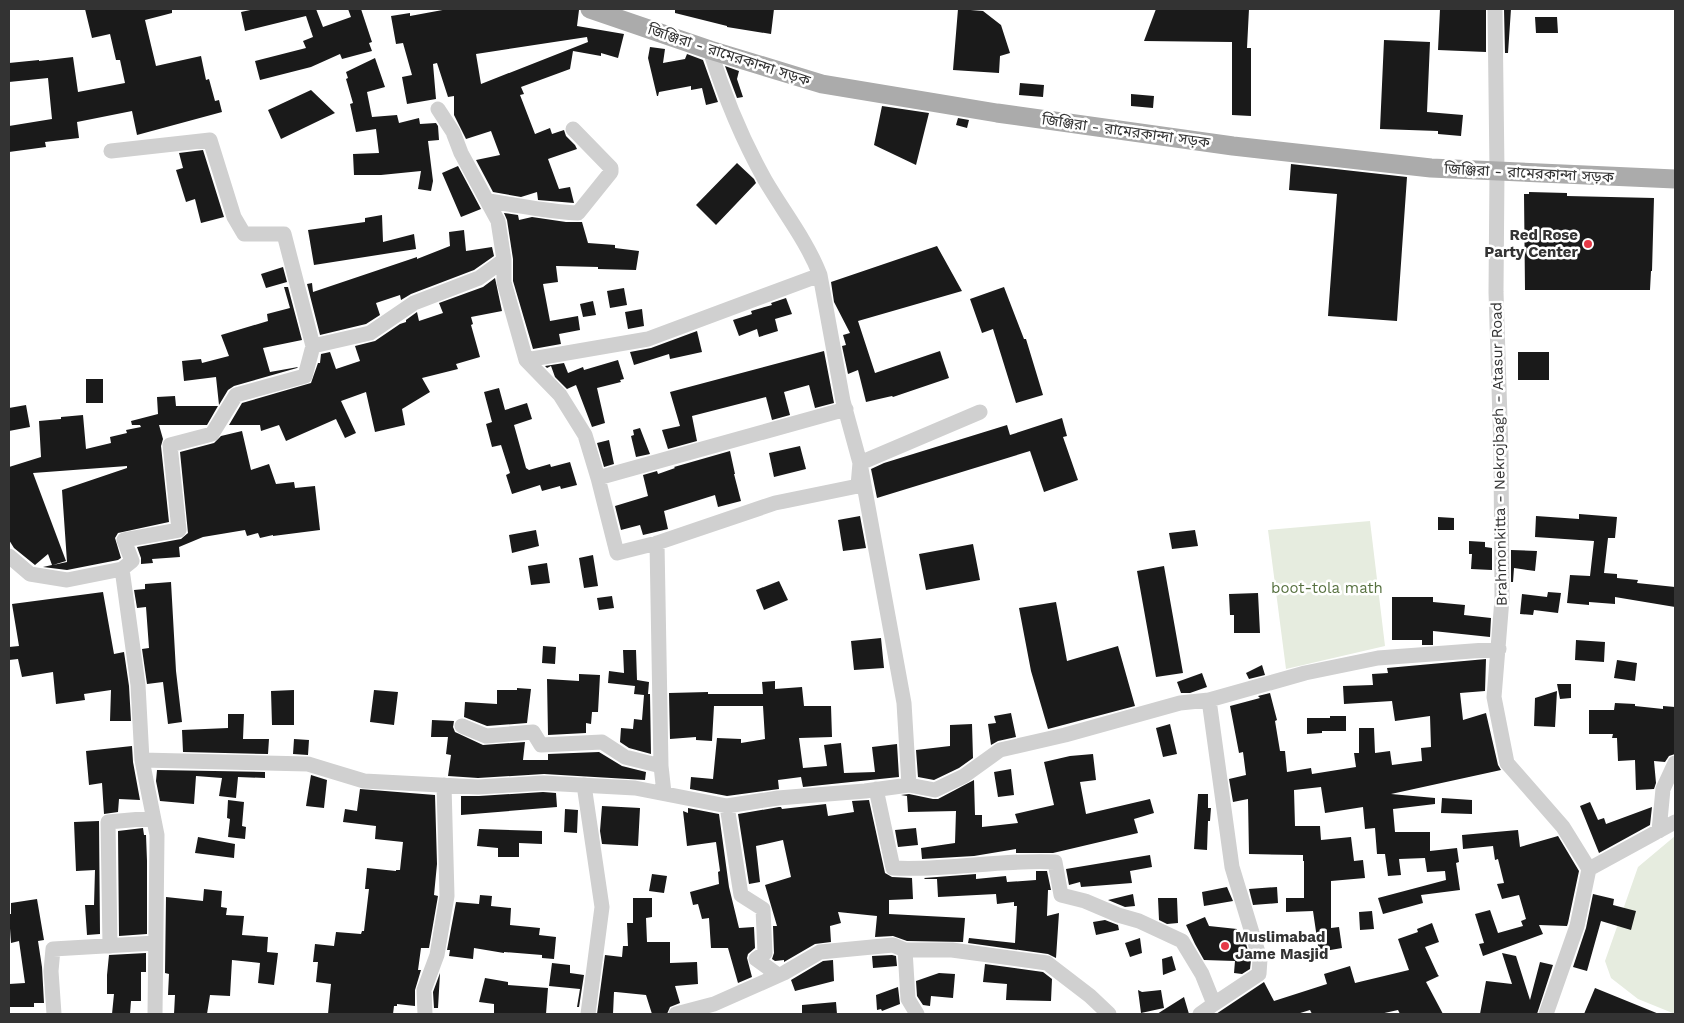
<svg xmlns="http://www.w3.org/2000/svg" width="1684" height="1023" viewBox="0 0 1684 1023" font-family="'Work Sans','Noto Sans Bengali',sans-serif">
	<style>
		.green { fill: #e6ecdf }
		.building { fill: #1a1a1a; fill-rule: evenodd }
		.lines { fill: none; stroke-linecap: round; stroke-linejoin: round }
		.minor { stroke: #d0d0d0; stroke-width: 15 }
		.major { stroke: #ababab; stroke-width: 19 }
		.poi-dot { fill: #e63946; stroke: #fff; stroke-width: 2 }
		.labels { text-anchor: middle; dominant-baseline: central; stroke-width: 5; stroke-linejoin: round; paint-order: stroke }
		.street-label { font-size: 15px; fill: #333; stroke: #fff }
		.poi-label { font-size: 15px; font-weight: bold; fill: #333; stroke: #fff; text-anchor: end }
		.park-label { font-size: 15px; fill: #56703f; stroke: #fff }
	</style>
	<rect width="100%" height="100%" fill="#fff"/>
	<path class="green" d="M1370 521 1385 646 1286 669 1268 530Z
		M1675 836V1014L1638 999 1611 978 1605 961 1638 867Z"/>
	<path class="building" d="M85 9H172V13L145 20 156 66 201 56 206 80 209 79 215 101 219 100 222 112 137 135 132 111 77 122 79 138 45 142 46 147 9 152V126L52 119 48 78 9 82V63L39 60V61L73 57 78 92 125 83 120 60H116L110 34 92 38Z
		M255 9H316L323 27 351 17 348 9H361L372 42 369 43 372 51 342 59 340 54 311 67 260 80 255 61 306 48 303 41 313 37 306 16 245 31 241 12Z
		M448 9 579 10 577 26 624 34 618 58 601 53V56L573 51 570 69 521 87 524 94 520 95 535 134 550 128 552 134 564 130 566 136 575 145 577 149 548 159 559 189 570 187 574 203 538 200 537 192 521 197 493 192 476 160 500 155 491 131 466 139 454 115V96L448 97 437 63 433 64 436 99 407 104 402 77 412 75 403 43 396 44 391 16 410 13V16ZM587 37 588 42 481 84 476 54Z
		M675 9H774L771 34 727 27V26L675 13Z
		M958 9 983 11 1001 25 1010 53 1000 56 999 73 953 70Z
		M1156 9H1249L1247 48H1251V116L1232 115V42L1144 41Z
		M1440 9H1486V52L1438 50Z
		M1504 9H1511L1508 53H1505Z
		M1535 17H1557L1558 33H1536Z
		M1384 40 1430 42 1427 112 1463 115 1461 136 1438 134V131L1380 129Z
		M650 47 665 49 663 63 685 59 687 54 703 60 718 102 706 105 702 88 691 90V86L659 92 658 96H657L648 58Z
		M375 58 385 87 367 92 372 117 397 115 399 123 419 118 420 124 436 123 438 126 439 140 428 141 433 181 431 191 418 189 421 171 381 175H354L353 154 379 153 376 129 356 132 350 104 353 103 346 79 348 78 346 72Z
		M725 66 739 71 737 79 743 97 737 98Z
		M1020 83 1044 85 1043 97 1019 95Z
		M311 90 335 113 281 139 268 110Z
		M1131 94 1154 96 1153 108 1131 106Z
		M882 106 929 113 916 165 874 145Z
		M958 118 969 120 967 128 956 125Z
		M203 150 224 217 201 223 195 199 186 202 176 170 183 168 179 153Z
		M737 163 754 179 756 183 716 225 696 205Z
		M1291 164 1407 177 1397 321 1328 316 1337 194 1289 190Z
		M458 166 481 209 461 217 442 173Z
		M1529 192 1567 193V196L1654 198 1652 271H1651L1650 290H1525L1524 194H1529Z
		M504 213 518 215 519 220 532 217 566 222H582L588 243 615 245V248L639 251 636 270 598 269V267L556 266 558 282 543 284 550 321 578 316 580 330 559 334 561 344 533 349 513 281V259L507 220Z
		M382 215 383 242 414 234 416 249 314 265 308 230 365 222V218Z
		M464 230 466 251 492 247 494 256 474 270 411 294 401 300 400 295 376 303 380 315 366 324 320 335 307 284 312 283 313 292 417 257V259L450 246 449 232Z
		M937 246 962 291 858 321 875 373 940 351 949 378 893 397 892 396 866 402 858 370 848 374 842 346 846 345 843 335 850 333 834 302 831 282Z
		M283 267 287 282 266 288 261 274Z
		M495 278 502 311 471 317 473 324 471 325 480 357 456 364 458 369 422 378 430 392 402 409 405 425 375 432 366 392 341 401 356 433 345 438 336 419 286 441 279 425 261 431 260 425H229L242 403 311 383 318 363H320L321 354 330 352 336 369 360 361 355 346 375 341 400 324 406 322V320L417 312 419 321 443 313 439 303 483 287Z
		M284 287H288L302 340 263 348 270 372 298 367 297 368 234 386 228 390 219 405 216 377 184 381 182 361 201 359 202 363 229 356 221 335 268 321 267 314 290 308Z
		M1004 287 1024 339H1026L1043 395 1016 403 993 329 982 333 970 299Z
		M624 288 627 305 610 308 607 291Z
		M786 298 792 314 775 319 778 331 759 337 757 329 739 336 733 320 752 314 751 311 772 305 771 303Z
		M593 301 596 315 583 317 580 304Z
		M642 309 644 326 628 329 625 312Z
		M697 331 702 352 670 359 669 354 634 365 630 352 651 348Z
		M824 351 834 403 815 408 809 385 784 392 790 415 772 420 766 397 692 416 697 441 668 449 662 430 680 426 670 392Z
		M1518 352H1549V380H1518Z
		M618 360 624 379 620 380 621 382 597 388 605 423 592 427 576 385 567 389 555 377 551 366 547 368 545 366 564 363 568 373 583 367 584 370Z
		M86 379H103V403H86Z
		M499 388 505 410 527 403 532 419 514 425 526 468 529 470 550 464 551 467 570 462 577 485 561 489 560 486 542 491 540 485 512 494 506 475 510 473 501 445 492 447 486 424 492 422 484 392Z
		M175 396 176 406H218L207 425H159L163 439 161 446 169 522 118 533 115 538 121 558 118 560 67 570 43 567 52 565 48 554 35 565 14 548 9 540V467L41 457 39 421 61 419V417L83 415 86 449 111 443 110 437 127 433 126 430 141 427 140 425H132L131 421 158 414 157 397ZM127 466V468L62 490 67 562 53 565 66 561 33 473Z
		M26 405 30 427 9 431V408Z
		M1062 418 1067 436 1063 437 1078 480 1044 492 1030 451 877 498 871 469 884 463 1007 425 1010 435Z
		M640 428 650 454 636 457 631 436 634 435 633 430Z
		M242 431 251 470 269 464 276 484 294 482 295 488 315 486 320 530 273 536V535L260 538 258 533 247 536 245 530 203 537 179 547 180 557 152 559 153 563 141 564V558L137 547 181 539 188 533 180 452 214 443 221 436Z
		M609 440 614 464 604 467 597 443Z
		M800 446 806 469 774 477 769 453Z
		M730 451 735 474H734L741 501 718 507 715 495 664 511 668 529 643 535 640 525 621 530 615 506 648 496 643 475 657 471 658 474 675 468 674 467Z
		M1579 514 1617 517 1615 538H1608L1604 573 1617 574V578L1638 580 1637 583 1675 587V607L1615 597V604L1589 602V605L1567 603 1570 575 1590 576 1594 541 1535 537 1536 516 1579 519Z
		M860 516 866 548 843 551 838 520Z
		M1438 517 1454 518V530H1438Z
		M536 530 539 546 512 553 509 535Z
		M1195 530 1198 546 1172 549 1169 533Z
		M1469 541 1485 542V547L1492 548V570L1471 569 1472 554H1469Z
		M973 544 980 580 926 590 919 554Z
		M1511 550 1537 551 1535 571 1514 568 1513 582H1511Z
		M593 555 598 586 584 588 579 558Z
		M547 563 550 583 531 585 528 566Z
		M1164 566 1183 673 1156 677 1137 571Z
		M779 581 788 600 764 610 756 590Z
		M171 582 176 671 182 722 168 724 163 682 147 684 142 649 149 648 146 607 137 608 134 590 145 589V584Z
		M103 592 114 654 124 652 129 686 131 721H110L111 690 84 694 85 700 56 704 53 672 22 677 18 659 9 660V647L19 646 12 604Z
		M1548 592 1561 593 1558 613 1534 610 1533 615 1520 614 1522 594 1547 597Z
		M1258 593 1260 633H1234V615H1230L1229 594Z
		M612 596 614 608 599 610 597 598Z
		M1392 597H1433V602L1465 605 1464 615 1491 618 1490 637 1433 631V645H1422V640H1392Z
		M1056 602 1067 661 1118 646 1135 706 1048 729 1031 671 1019 608Z
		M881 638 884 668 854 670 851 641Z
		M1576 640 1605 642 1604 662 1575 660Z
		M543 646 556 647 555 664 542 663Z
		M623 650H636L637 680 649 682 648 694H650L651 754 629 748 620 742 621 728 633 729 634 719 642 720 644 695 634 694 635 686 608 683 609 671 624 673Z
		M1486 659 1485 691 1460 693 1463 720 1486 713 1498 765 1501 770 1391 794 1435 798V804L1393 809 1395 832H1430V851L1457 848 1459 862 1456 863 1460 890 1421 895 1423 903 1383 914 1378 898 1446 880 1445 871 1427 872 1425 858 1399 859 1401 875 1388 876 1385 854H1377L1375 828 1365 829 1363 807 1325 813 1321 787 1294 790 1295 826H1320L1321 840 1351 837 1354 861 1363 860 1365 878 1331 881V928L1339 927 1342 948 1319 952 1313 911 1286 912V898H1304V861H1303V855L1249 854 1248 799 1233 802 1229 779 1246 775 1243 752 1239 753 1230 706 1260 698 1258 696 1270 693 1277 720 1275 721 1280 751H1285L1287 772 1311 768 1312 774 1356 767 1354 753H1359V728H1374L1375 753 1390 751 1392 765 1422 761 1421 748 1431 747 1430 716 1395 721 1392 701 1344 704 1343 686 1373 685 1372 674 1388 673 1387 668Z
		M1617 660 1637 663 1635 681 1614 678Z
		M1262 665 1265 675 1249 679 1246 673Z
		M1202 673 1207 687 1190 693H1181L1177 682Z
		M579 674 600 675 598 712H592L591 724 586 723V733L548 735 547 679 579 681Z
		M775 681V689L802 687 804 706H831L832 737 799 738 803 768 827 766 824 745 841 743 844 773 875 772 872 747 897 744 899 777 803 787 801 777 778 780 779 789 727 796 690 789 691 777 713 779 717 738 741 739V743L765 739 763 706H714L712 741 696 740V737L670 739 669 693 708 692V694H763L762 682Z
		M1557 684H1571V698L1560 699Z
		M517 688 531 689 527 723 487 726 464 717 465 702 497 704V690H517Z
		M294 690V725H272L271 691Z
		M374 690 398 692 394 725 370 722Z
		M1557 691 1555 727 1534 726 1535 698Z
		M1615 703 1635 704V706L1663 709V706L1675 707V754L1669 756 1665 762 1654 761 1656 783 1654 789 1636 790 1635 760 1618 761 1617 738H1612L1613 734H1589V710H1614Z
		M1011 713 1016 737 998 741 991 745 988 724 996 723 994 716Z
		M228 714H244L243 739H269L268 754 183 752 182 730 228 728Z
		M1330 716H1346V731H1322V733L1307 734V718H1330Z
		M432 720 454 721 453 727 455 732 483 745 525 742 523 760H548V754L599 752 622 766 646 772 645 780 544 774 478 778 448 776 451 755 446 754 448 737H431Z
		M972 724 973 758 959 768 934 780 918 777 916 750 950 746V725Z
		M1170 724 1177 754 1163 757 1156 728Z
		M294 739 309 740 308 755 293 754Z
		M132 746 133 762 140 800 119 799 118 812 104 814 102 783 89 785 86 751Z
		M1093 754 1096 780 1080 782 1086 814 1150 799 1154 813 1134 819 1138 833 1053 853H1016V849L974 856 922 859 921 848 955 843 956 811 908 812 907 796 901 795 909 794 933 799H938L974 780 975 815H982V827L1018 823 1015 814 1054 805 1044 762 1070 756Z
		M1011 769 1014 795 998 797 994 772Z
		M157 770 265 772V778L238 777 236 798 219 796 222 778 196 776 194 804 160 801 156 781Z
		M311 775 327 780 324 808 306 806Z
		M360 789 435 795 437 864 434 895 438 896 429 948H421L418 970H421L415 990V1006L397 1004V1006H394L393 1014H328L331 984 316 982 318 962H313L315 944 334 946 336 932 361 934 362 931H364L369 889H365L367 868 396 871V870H400L403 842 375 839 376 826 343 822 345 809 357 811Z
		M543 792 556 793 557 807 461 815V796H479Z
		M1198 794H1208V808H1211L1210 821H1208L1207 850 1194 849Z
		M1442 798 1472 800V814L1441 813Z
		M228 800 244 802 242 826 246 827 245 839 228 837 230 819 227 818Z
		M869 800 885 873 892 877 912 878 913 899 889 900V914L965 918 963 942 907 941 893 936 875 937 877 916 838 912 841 923 830 926 831 942 815 944 784 962V960L775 961 772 959 774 953 773 926H777L765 885 791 877 783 840 756 846 760 882 749 884 738 814 779 807H781L782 809 826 804 828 816 854 812 852 801Z
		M1590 802 1598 820 1604 818 1606 824 1652 807 1650 825 1599 853 1580 806Z
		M602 806 640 808 638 846 602 844 600 831Z
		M688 808 719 814 729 887 739 928 754 927 755 948 748 954 747 958 752 977 738 983 728 948H711L709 918 702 919 698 904 693 905 690 892 719 884 718 872 720 871 716 842 687 846 683 811 688 813Z
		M565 809 578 810 577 833 564 832Z
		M99 821 100 934 87 935 85 905H94L95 870 76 871 74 822Z
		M143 828 144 835H146L147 861V934L119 936 118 831Z
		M916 828 918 845 898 847 895 830Z
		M479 829 542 831V844L519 843V857H498V848L477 846Z
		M1518 830 1520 847 1558 836 1579 871 1568 923 1567 926 1539 925 1543 934 1483 956 1479 944 1484 943 1475 914 1490 910 1498 933 1523 926 1521 921 1526 919 1519 895 1502 899 1497 884 1504 883 1498 859 1495 860 1493 846 1463 849 1462 835Z
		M198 837 235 844 234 858 195 853Z
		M1150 855 1152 867 1130 871 1132 883 1081 887 1080 882 1069 885 1066 869Z
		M1036 871H1047L1051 890H1048L1047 916 1059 913 1056 958 1048 954 968 943 969 938 1015 943 1017 906H1014V902L997 904 996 894 938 897 937 879H925L924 878 976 874V879L1006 876 1007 882 1036 880Z
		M652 874 667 876 664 893 649 891Z
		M1227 887 1233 901 1204 906 1202 892Z
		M1277 887 1278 903 1253 905 1249 889Z
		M204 889 222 891 221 907 227 908 226 915 244 916 242 935 268 937 267 952 278 953 274 985 258 983 260 963 232 960 230 996 210 995 207 1014H174L175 995H168L169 974 165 973 166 897 203 901Z
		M1133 894 1135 906 1125 907 1108 900Z
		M1593 894 1614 899 1613 905 1636 911 1631 930 1601 921 1587 971 1573 967 1586 928Z
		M480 895 492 896 491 906 511 908 510 925 540 928 539 935 556 937 554 959 542 958V955L504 952V953L474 948 473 959 449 956 450 950H447L456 902 479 904Z
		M633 898H652V917L646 918 647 942H670V963L697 962 698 984 675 986 680 1003 670 1007 667 1014H652L646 995 616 992H614L613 1014H597L605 955 622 957 623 946H628L627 923H633Z
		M1158 898H1177L1178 923 1167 924 1159 920Z
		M37 899 44 940 38 941 42 967 44 1003H34V1007H9V984L25 983 19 941 11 943 9 914H11V903Z
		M1372 911 1374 929 1360 930 1359 912Z
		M1205 917 1209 926 1237 929 1236 943 1246 944 1251 960 1250 969 1242 974 1234 973 1235 961 1204 960 1195 944 1186 925Z
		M1105 920 1118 925 1119 930 1096 935 1093 922Z
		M1432 923 1439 942 1425 947 1438 975 1439 976 1426 982 1443 1014H1400L1398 1010 1380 1014H1312L1310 1010 1297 1014H1216L1264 982 1274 1001 1327 984 1324 974 1350 966 1355 983 1409 970 1398 939 1418 932 1417 929Z
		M1140 938 1142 953 1130 957 1125 943Z
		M146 953V972H141V1001H131L130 1014H112L114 994H107V975L109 955Z
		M1502 953 1516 956 1530 1000 1540 962 1553 965 1537 1014H1480L1486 981 1512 984Z
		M892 955 896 956 897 966 873 968 872 956Z
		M1172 956 1176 970 1163 975 1162 959Z
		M833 960 834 981 795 991 791 980 823 961Z
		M552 963 570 965V973L584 975 579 1007H577L580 989 549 986Z
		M985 964 1043 972 1052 979 1051 1001 1006 1000 1007 984 983 982Z
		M440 973 438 1008H434L433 992Z
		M939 973 955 974 953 998 931 996 930 1006 923 1005 917 996 916 981Z
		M485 978 508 982V985L548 988 546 1014H494V1004L479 1002Z
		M898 987 900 1004 882 1011 881 1009 877 1010 876 995Z
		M1595 988 1659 1014H1584Z
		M1138 990 1142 992 1161 990 1164 1008 1141 1013Z
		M1184 997 1189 1014H1157Z
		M836 1002 837 1014H802V1005Z"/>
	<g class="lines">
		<path class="minor" d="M1495 9 1497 171 1496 292 1501 452 1502 599 1494 697 1507 763 1563 827 1589 869
			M438 109 453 132 461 153 498 221 504 260V282L526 360 648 339 820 275
			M111 151 210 140 234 217 244 234H284L313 346
			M488 201C518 205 547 212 578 213L611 172V168L573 129
			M526 360 560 395 585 435 598 478 617 553 657 543 775 503 858 486 860 463 980 412
			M598 478 846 409
			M657 543 661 766 664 793
			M9 556 30 574 67 580 122 569 138 685 142 760
			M122 569 132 561 124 540 179 530 170 445 212 434 236 395 305 376 313 346 370 333 414 303 479 278 504 260
			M462 726 486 736 533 732 541 745 602 742 625 757 661 766
			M584 785 602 907 588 1014
			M909 785 935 790 964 776 1000 750 1065 735 1180 703 1209 700 1305 673 1378 658 1499 649
			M876 789 893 868C947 871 1001 859 1055 862L1061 895 1085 901 1118 915 1139 921 1182 941 1202 974 1214 1004 1259 974 1260 959 1232 867 1209 700
			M727 806 741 895 763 909 765 953 756 959 778 975
			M1659 831 1663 789 1675 763
			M110 946 108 822 153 818
			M905 950H952L1047 963 1090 996 1109 1014
			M54 1014 51 971 53 949 155 943
			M155 1014 157 835 142 760 308 764 364 781 478 787 543 783 635 788 727 806 778 798 865 791 909 785 904 703 860 463 843 401 820 275C807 241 783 211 765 180 742 139 724 95 710 50
			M425 1014 424 990 437 955 447 896 444 785
			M676 1014 714 1004 784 973 820 952 893 945 905 950 908 999 917 1014
			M1200 1014 1214 1004
			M1546 1014 1577 926 1589 869 1675 822"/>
		<path class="major" d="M590 9 710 50 822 84 997 113 1233 146 1431 168 1675 179"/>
	</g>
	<g class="poi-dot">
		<circle cx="1588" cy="244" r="5"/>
		<circle cx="1225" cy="946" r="5"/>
	</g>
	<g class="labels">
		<g class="street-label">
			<text transform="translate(729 55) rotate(18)">জিঞ্জিরা - রামেরকান্দা সড়ক</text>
			<text transform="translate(1126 131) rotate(8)">জিঞ্জিরা - রামেরকান্দা সড়ক</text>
			<text transform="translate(1529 173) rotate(3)">জিঞ্জিরা - রামেরকান্দা সড়ক</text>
			<text transform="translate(1499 454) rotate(-91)">Brahmonkitta - Nekrojbagh - Atasur Road</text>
		</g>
		<g class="poi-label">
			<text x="1578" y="235">Red Rose<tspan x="1578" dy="17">Party Center</tspan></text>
			<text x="1235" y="937" text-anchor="start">Muslimabad<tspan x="1235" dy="17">Jame Masjid</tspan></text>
		</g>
		<g class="park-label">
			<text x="1327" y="588">boot-tola math</text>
		</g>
	</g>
	<rect width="1684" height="1023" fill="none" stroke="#333333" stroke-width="20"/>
</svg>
